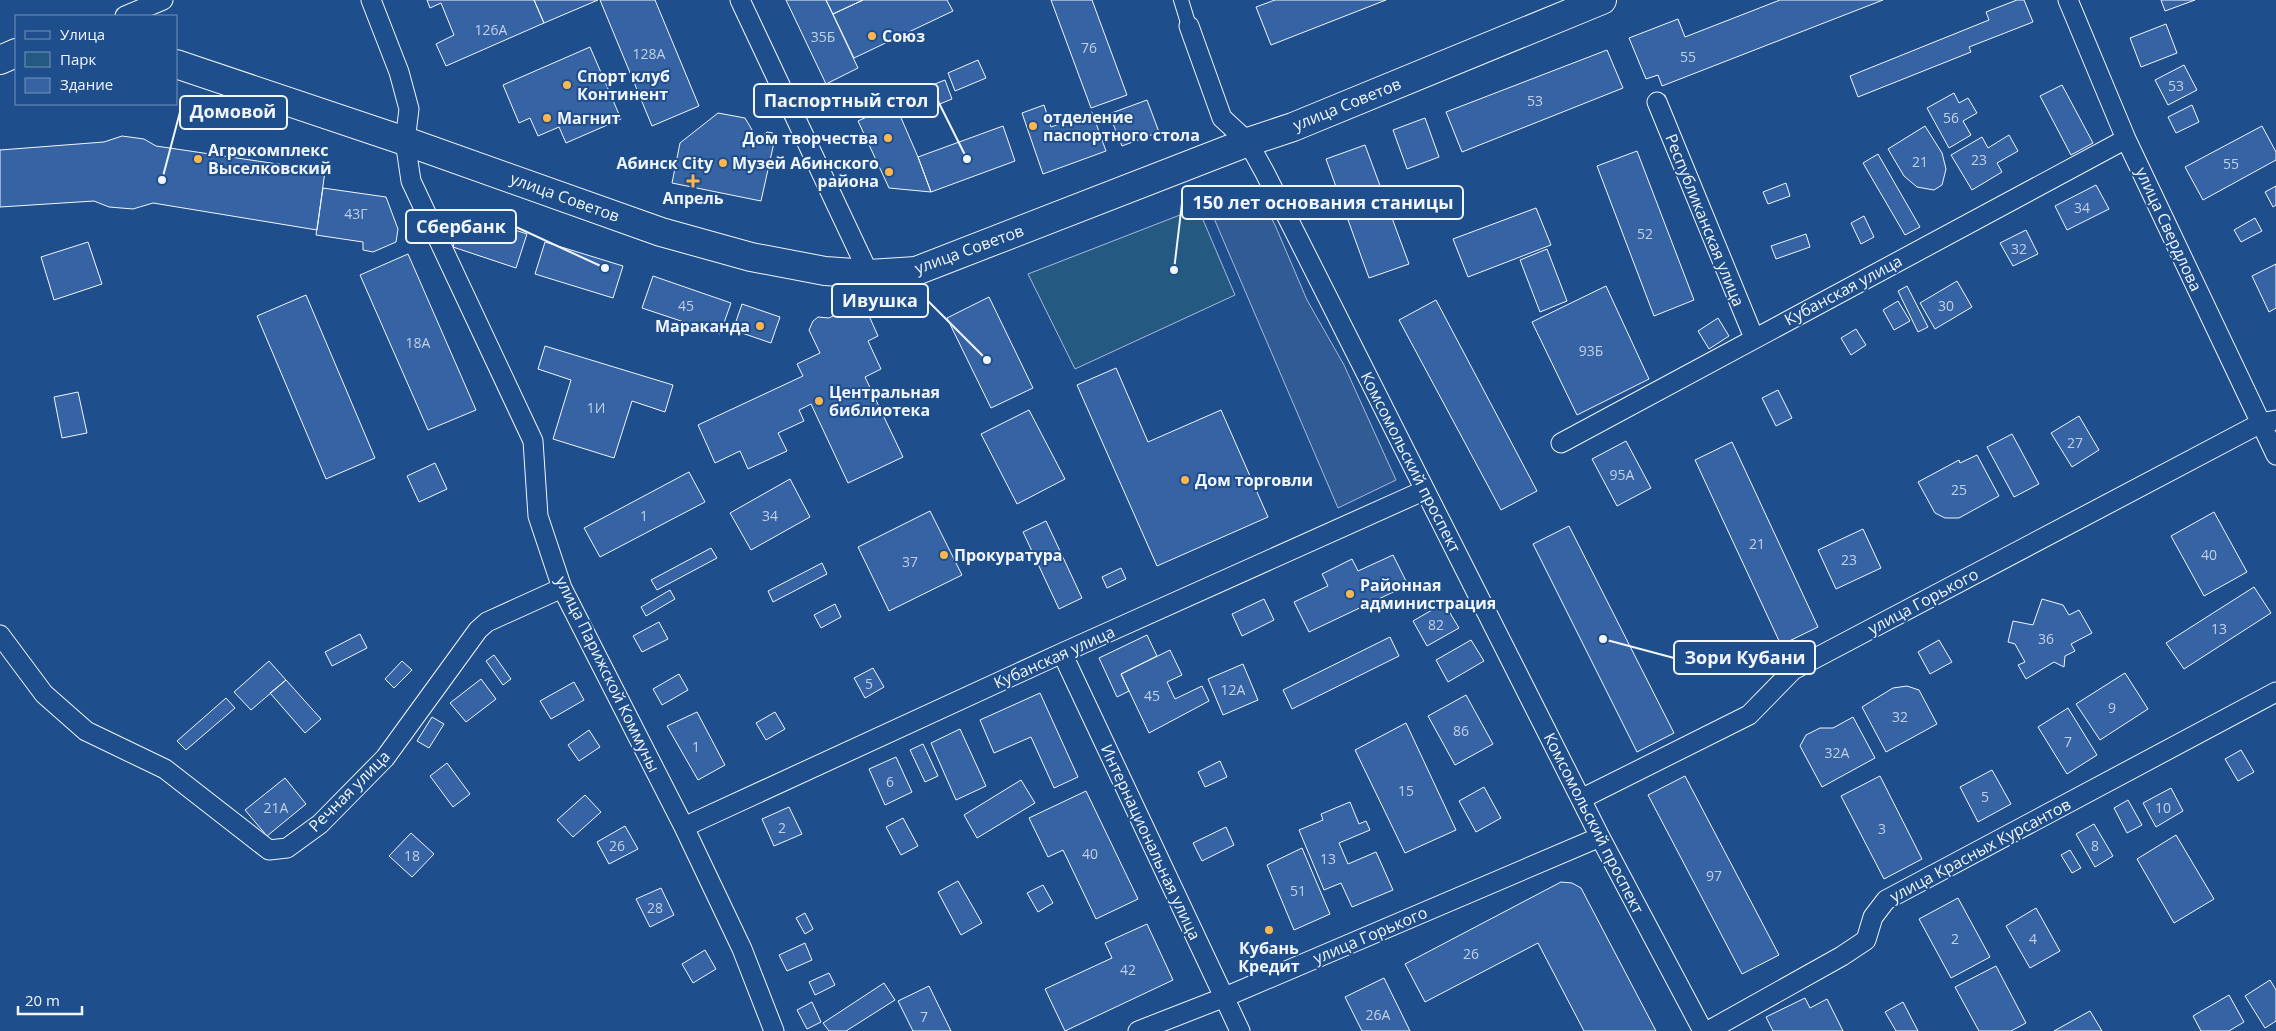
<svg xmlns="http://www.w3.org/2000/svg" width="2276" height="1031" viewBox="0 0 2276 1031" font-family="'Open Sans',sans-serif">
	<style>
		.green { fill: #245a82; stroke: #a8bbd7 }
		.parking { fill: #305b95; stroke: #a8bbd7 }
		.building { fill: #3563a3; stroke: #f2f6ff }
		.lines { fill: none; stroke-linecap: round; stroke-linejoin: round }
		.pedestrian-casing { stroke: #f2f6ff; stroke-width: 16 }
		.minor-casing { stroke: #f2f6ff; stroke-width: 21 }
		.secondary-casing { stroke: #f2f6ff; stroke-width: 30 }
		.pedestrian { stroke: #1f4e8c; stroke-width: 14 }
		.minor { stroke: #1f4e8c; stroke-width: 19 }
		.secondary { stroke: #1f4e8c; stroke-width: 28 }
		.poi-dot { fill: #ffb74d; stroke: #1f4e8c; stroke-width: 2 }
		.labels { text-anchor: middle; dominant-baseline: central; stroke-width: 4; stroke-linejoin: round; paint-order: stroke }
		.number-label { font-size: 14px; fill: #c3d1e8 }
		.poi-label { font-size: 16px; font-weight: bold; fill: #f2f6ff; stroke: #1f4e8c; text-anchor: start }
		.street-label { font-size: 16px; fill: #f2f6ff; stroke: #1f4e8c }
		.leader { fill: none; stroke: #f2f6ff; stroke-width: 2 }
		.callout-dot { fill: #f2f6ff; stroke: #1f4e8c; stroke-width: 2 }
		.callout { fill: #1f4e8c; stroke: #f2f6ff; stroke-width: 2 }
		.callout-label { font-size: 18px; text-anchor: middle; font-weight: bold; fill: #f2f6ff }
	</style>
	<rect width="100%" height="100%" fill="#1f4e8c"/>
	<path class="green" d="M1198 208 1235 295 1075 369 1028 274Z"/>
	<path class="parking" d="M1253 185 1275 225 1307 300 1344 365 1396 480 1338 508 1207 202Z"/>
	<path class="building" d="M427 0H534L544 23 446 66 436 44 454 35 441 3 430 8Z
		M534 0H598L544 23Z
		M600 0H655L699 106 652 126Z
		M786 0H826L858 68 826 84Z
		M826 0H863L833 14Z
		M863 0H947L953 11 854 58 833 14Z
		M1051 0H1092L1127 95 1091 108Z
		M1275 0H1386L1271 45 1256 7Z
		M1780 0H1883L1662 86 1658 75 1646 79 1629 38 1678 19 1685 37Z
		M2017 0H2024L2033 22 1969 47 1971 52 1858 97 1850 76 1989 20 1986 12Z
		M2161 0H2195L2165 11Z
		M2166 24 2177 53 2141 67 2130 38Z
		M590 47 621 119 566 143 559 127 538 136 530 118 519 123 503 85Z
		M1607 50 1623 88 1462 152 1446 112Z
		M978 60 986 78 955 91 948 73Z
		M2184 65 2197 90 2168 105 2155 80Z
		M945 80 952 99 915 114 907 95Z
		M2062 85 2093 143 2071 155 2040 96Z
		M1954 93 1959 103 1968 98 1977 113 1963 121 1971 135 1949 148 1927 108Z
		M1147 100 1159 132 1122 146 1109 114Z
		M895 104 918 157 931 192 889 188 858 121Z
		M1044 105 1051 127 1092 112 1106 151 1043 174 1022 113Z
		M2192 105 2199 122 2176 133 2168 117Z
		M718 113 745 118 758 140 767 132 773 133 775 138 761 201 672 183 680 143Z
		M1425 118 1439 157 1407 169 1393 130Z
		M1003 126 1015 161 931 192 918 157Z
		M1925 126 1942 153 1946 169 1942 185 1934 190 1917 187 1904 176 1888 149Z
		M2262 126 2276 152V160L2203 200 2185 167Z
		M2009 135 2018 151 1997 163 2002 172 1972 190 1951 155 1982 137 1988 148Z
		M122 136 144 139 156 146 325 171 317 230 153 203 133 209 109 207 94 201 0 207V150L104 142Z
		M1365 145 1409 264 1369 278 1326 159Z
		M1637 151 1694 300 1654 316 1597 166Z
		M1878 154 1920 227 1905 235 1863 163Z
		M1786 183 1790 196 1768 204 1763 192Z
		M2096 185 2109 209 2067 230 2055 206Z
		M2276 186V205L2273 207 2265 192Z
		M323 188 386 197 398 229 396 242 373 252 363 250V242L316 235Z
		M1536 208 1551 245 1468 277 1453 239Z
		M464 213 527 234 516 268 453 247Z
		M1864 216 1874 237 1861 244 1851 223Z
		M2255 218 2262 231 2241 242 2234 230Z
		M2026 230 2038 254 2013 266 2000 243Z
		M1806 234 1810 247 1776 259 1771 246Z
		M88 242 102 284 54 300 41 257Z
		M545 242 623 266 613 298 535 274Z
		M1547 249 1567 301 1540 312 1520 260Z
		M408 254 476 410 428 430 360 275Z
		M2276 264V308L2269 312 2252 276Z
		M653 276 731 303 720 334 642 308Z
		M1957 281 1972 307 1935 329 1920 303Z
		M1606 286 1649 379 1577 415 1532 322Z
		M1907 286 1928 327 1918 332 1898 291Z
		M306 295 375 458 326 479 257 316Z
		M989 297 1033 388 991 408 947 318Z
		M1436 300 1537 491 1501 510 1399 320Z
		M1898 301 1910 321 1894 330 1883 310Z
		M742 304 780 317 771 343 733 330Z
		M854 312 863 313 870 318 878 336 868 341 881 369 865 377 903 457 848 483 811 404 799 410 804 421 778 433 787 451 748 469 740 451 715 463 698 425 803 376 797 364 820 353 809 330 813 321 818 317 829 318 835 315Z
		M1718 318 1729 336 1709 349 1698 331Z
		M1856 329 1866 345 1851 355 1841 338Z
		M545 346 673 385 665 412 632 401 614 458 553 439 571 380 538 369Z
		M1116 368 1148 442 1221 410 1268 517 1157 566 1077 385Z
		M1778 390 1792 418 1776 426 1762 398Z
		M78 392 87 433 62 438 54 397Z
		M1029 410 1065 479 1017 504 981 434Z
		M2079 416 2099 450 2072 467 2051 433Z
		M2012 434 2039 484 2014 497 1987 447Z
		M1626 441 1651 488 1617 506 1592 459Z
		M1732 442 1818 627 1781 645 1695 460Z
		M1977 455 1999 496 1959 518H1945L1935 513 1918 482 1959 460 1960 463Z
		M435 463 447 489 419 502 407 476Z
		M689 472 705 502 600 557 584 528Z
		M790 479 810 517 751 550 730 513Z
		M930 511 962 575 889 611 858 547Z
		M2214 512 2247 572 2204 596 2171 536Z
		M1046 521 1082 598 1059 609 1023 532Z
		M1569 526 1674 733 1637 752 1533 544Z
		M1863 529 1881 568 1836 589 1818 550Z
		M711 548 717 558 657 590 651 580Z
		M1393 555 1408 585 1309 632 1294 602 1328 586 1322 574 1352 559 1358 571Z
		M822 563 827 574 773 602 768 591Z
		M1121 568 1126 579 1107 588 1102 577Z
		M2254 587 2271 613 2184 669 2166 643Z
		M670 590 675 599 646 616 641 607Z
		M1264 599 1274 620 1242 636 1232 614Z
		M2042 599 2063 605 2069 615 2079 610 2092 633 2071 644 2075 651 2065 656 2064 667 2054 662 2026 679 2018 665 2025 662 2015 644 2008 642 2013 621 2033 625Z
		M1444 603 1459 628 1427 646 1413 621Z
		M835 604 841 617 821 628 814 615Z
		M659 622 668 639 642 652 633 636Z
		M360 634 367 648 332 666 325 652Z
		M1147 635 1157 656 1121 674 1129 691 1117 697 1099 658Z
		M1390 637 1399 656 1292 709 1283 690Z
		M1471 640 1484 661 1448 682 1436 660Z
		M1939 640 1952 662 1930 674 1918 652Z
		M1170 650 1182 675 1167 682 1175 699 1202 686 1209 701 1149 733 1121 674Z
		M494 655 511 679 503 685 486 661Z
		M269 661 286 680 251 710 234 692Z
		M402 661 412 670 394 688 385 679Z
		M1243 664 1258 700 1223 715 1208 679Z
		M873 668 884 687 865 698 854 678Z
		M2125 673 2148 709 2100 740 2076 704Z
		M679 674 688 690 662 705 653 689Z
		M481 679 496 699 466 722 450 703Z
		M286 680 321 719 305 733 270 693Z
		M574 682 584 700 551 719 540 701Z
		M1907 686 1919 690 1937 724 1886 752 1862 707 1893 688Z
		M1040 693 1078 777 1054 788 1031 737 994 753 980 720Z
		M1466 695 1493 744 1455 765 1428 716Z
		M226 698 235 708 186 750 177 741Z
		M2068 708 2097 755 2067 774 2038 727Z
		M697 712 725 765 698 780 667 726Z
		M775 712 785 729 766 740 756 723Z
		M432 717 444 724 429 748 417 741Z
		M1853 717 1875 758 1822 787 1800 746 1806 735 1820 728H1833Z
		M1406 723 1456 830 1405 853 1355 750Z
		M960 729 986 786 956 800 931 743Z
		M589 730 600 747 579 761 568 745Z
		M923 744 938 776 925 782 910 750Z
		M2241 750 2254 772 2238 781 2225 759Z
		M896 757 912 792 885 805 869 769Z
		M1220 761 1227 777 1205 787 1198 772Z
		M447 763 470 794 453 807 430 776Z
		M1992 770 2011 804 1978 822 1960 787Z
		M1685 776 1779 955 1742 974 1648 795Z
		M1880 776 1922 859 1884 879 1841 796Z
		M285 778 306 804 267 836 245 810Z
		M1021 780 1035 803 977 838 964 815Z
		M1484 787 1501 818 1476 832 1459 801Z
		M2171 788 2183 811 2156 827 2143 803Z
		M1086 791 1138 899 1096 919 1063 850 1048 857 1029 818Z
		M585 795 601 812 573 837 557 820Z
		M2128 800 2142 825 2127 833 2114 808Z
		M1350 802 1359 824 1366 821 1370 830 1339 843 1348 864 1376 852 1393 890 1352 907 1341 883 1324 890 1299 830 1323 820 1321 814Z
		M789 807 802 834 774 846 762 819Z
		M903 818 918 846 901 855 886 827Z
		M2094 824 2113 856 2095 867 2076 834Z
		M625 826 638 849 609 864 597 842Z
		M1226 827 1234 845 1202 861 1193 843Z
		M411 833 434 854 412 877 389 856Z
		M2176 835 2214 899 2174 923 2137 859Z
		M1302 848 1330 914 1294 930 1267 865Z
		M2070 850 2081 868 2072 873 2061 855Z
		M958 881 982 923 961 935 938 892Z
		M1561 882 1572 883 1581 888 1656 1031H1584L1538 943 1425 1002 1405 964Z
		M1043 885 1053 903 1038 912 1027 893Z
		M661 888 674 915 650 927 636 899Z
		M1958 898 1990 957 1951 978 1919 919Z
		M2036 908 2060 951 2030 968 2006 926Z
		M805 913 813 929 805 934 796 918Z
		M1147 924 1173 980 1065 1031 1045 989 1112 958 1105 943Z
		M805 943 812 960 787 971 779 955Z
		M705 950 716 969 693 983 682 964Z
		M1996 966 2026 1023 2011 1031H1979L1955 987Z
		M829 973 835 985 815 995 809 982Z
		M1384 978 1410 1031H1362L1345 997Z
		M2270 980 2276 990V1021L2265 1028 2245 996Z
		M884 983 895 1000 846 1031H829L823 1023Z
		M929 986 951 1031H913L898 1001Z
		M2229 995 2244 1022 2229 1031H2201L2193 1016Z
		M1805 998 1810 1008 1827 999 1843 1031H1773L1766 1017Z
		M812 1002 821 1022 807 1029 797 1010Z
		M1903 1002 1918 1031H1896L1885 1012Z
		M2090 1011 2102 1031H2054Z"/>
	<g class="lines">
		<g class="pedestrian-casing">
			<path id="pedestrian" d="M1181 0 1189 26"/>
		</g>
		<g class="minor-casing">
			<path id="minor" d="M371 0 399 72 409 109 405 141 411 181 533 441 538 516 562 588 684 827 742 949 774 1031
				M740 0 869 274
				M2068 0 2126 139 2276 455
				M125 16 163 0
				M1189 26 1222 118 1248 142 1265 173 1600 837 1703 1031
				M1657 102 1754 338
				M1561 443 2126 139
				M0 635 44 694 86 731 165 769 269 850 287 848 320 824 385 758 478 630 487 622 562 588
				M1062 653 1240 1031
				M1581 799 1749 715 1793 670 2261 423 2276 420
				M684 827 1062 653 1425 490
				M1138 1031 1225 997 1600 837
				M1708 1031 1842 956 1866 940 1873 917 1886 900 2276 692"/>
		</g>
		<g class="secondary-casing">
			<path id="secondary" d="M0 60 16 53
				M176 64 405 141 661 232 751 257 825 271 869 274 916 271 1248 142 1293 127 1602 0"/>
		</g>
		<use href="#pedestrian" class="pedestrian"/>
		<use href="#minor" class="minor"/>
		<use href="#secondary" class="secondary"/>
	</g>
	<g class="poi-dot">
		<circle cx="872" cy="36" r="5"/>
		<circle cx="567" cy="85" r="5"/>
		<circle cx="547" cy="118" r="5"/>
		<circle cx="1033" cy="126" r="5"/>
		<circle cx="888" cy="138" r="5"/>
		<circle cx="198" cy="159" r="5"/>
		<circle cx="723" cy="163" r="5"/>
		<circle cx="889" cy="172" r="5"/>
		<path d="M690.5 173.5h5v5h5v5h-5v5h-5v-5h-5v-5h5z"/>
		<circle cx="760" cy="326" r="5"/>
		<circle cx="819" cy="401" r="5"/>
		<circle cx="1185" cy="480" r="5"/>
		<circle cx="944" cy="555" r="5"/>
		<circle cx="1350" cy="594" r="5"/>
		<circle cx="1269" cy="930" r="5"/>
	</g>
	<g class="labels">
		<g class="number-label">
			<text x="491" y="29">126А</text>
			<text x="823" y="36">35Б</text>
			<text x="1089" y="47">76</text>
			<text x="649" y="53">128А</text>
			<text x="1688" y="56">55</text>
			<text x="2176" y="85">53</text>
			<text x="1535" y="100">53</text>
			<text x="1951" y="117">56</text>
			<text x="1979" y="159">23</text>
			<text x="1920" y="161">21</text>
			<text x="2231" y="163">55</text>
			<text x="2082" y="207">34</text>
			<text x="356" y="213">43Г</text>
			<text x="1645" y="233">52</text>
			<text x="2019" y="248">32</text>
			<text x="686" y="305">45</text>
			<text x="1946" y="305">30</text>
			<text x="418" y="342">18А</text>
			<text x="1591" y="350">93Б</text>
			<text x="596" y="407">1И</text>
			<text x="2075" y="442">27</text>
			<text x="1622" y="474">95А</text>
			<text x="1959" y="489">25</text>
			<text x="644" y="515">1</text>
			<text x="770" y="515">34</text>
			<text x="1757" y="543">21</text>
			<text x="2209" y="554">40</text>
			<text x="1849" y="559">23</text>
			<text x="910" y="561">37</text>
			<text x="1436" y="624">82</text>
			<text x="2219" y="628">13</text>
			<text x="2046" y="638">36</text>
			<text x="869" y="683">5</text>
			<text x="1233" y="689">12А</text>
			<text x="1152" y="695">45</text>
			<text x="2112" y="707">9</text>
			<text x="1900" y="716">32</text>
			<text x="1461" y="730">86</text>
			<text x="2068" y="741">7</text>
			<text x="696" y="746">1</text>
			<text x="1837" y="752">32А</text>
			<text x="890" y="781">6</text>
			<text x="1406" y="790">15</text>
			<text x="1985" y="796">5</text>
			<text x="276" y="807">21А</text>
			<text x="2163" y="807">10</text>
			<text x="782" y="827">2</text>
			<text x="1882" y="828">3</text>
			<text x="617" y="845">26</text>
			<text x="2095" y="845">8</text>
			<text x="1090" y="853">40</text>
			<text x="412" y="855">18</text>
			<text x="1328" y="858">13</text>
			<text x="1714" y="875">97</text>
			<text x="1298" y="890">51</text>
			<text x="655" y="907">28</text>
			<text x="1955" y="938">2</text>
			<text x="2033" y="938">4</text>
			<text x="1471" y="953">26</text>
			<text x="1128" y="969">42</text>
			<text x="1378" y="1014">26А</text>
			<text x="924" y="1016">7</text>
		</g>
		<g class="poi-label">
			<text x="882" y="36">Союз</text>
			<text x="577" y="76">Спорт клуб<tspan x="577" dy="18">Континент</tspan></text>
			<text x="1043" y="117">отделение<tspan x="1043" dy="18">паспортного стола</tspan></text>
			<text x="557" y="118">Магнит</text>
			<text x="878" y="138" text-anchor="end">Дом творчества</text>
			<text x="208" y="150">Агрокомплекс<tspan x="208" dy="18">Выселковский</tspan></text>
			<text x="713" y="163" text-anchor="end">Абинск City</text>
			<text x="879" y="163" text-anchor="end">Музей Абинского<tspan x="879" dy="18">района</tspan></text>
			<text x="693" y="198" text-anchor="middle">Апрель</text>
			<text x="750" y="326" text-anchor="end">Мараканда</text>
			<text x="829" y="392">Центральная<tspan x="829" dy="18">библиотека</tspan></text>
			<text x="1195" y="480">Дом торговли</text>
			<text x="954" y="555">Прокуратура</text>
			<text x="1360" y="585">Районная<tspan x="1360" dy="18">администрация</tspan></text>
			<text x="1269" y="948" text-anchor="middle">Кубань<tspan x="1269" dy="18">Кредит</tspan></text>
		</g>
		<g class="street-label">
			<text transform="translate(1347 104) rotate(-22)">улица Советов</text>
			<text transform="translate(565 197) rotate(20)">улица Советов</text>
			<text transform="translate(1705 220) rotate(68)">Республиканская улица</text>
			<text transform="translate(2169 229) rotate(65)">улица Свердлова</text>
			<text transform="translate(969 249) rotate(-20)">улица Советов</text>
			<text transform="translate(1843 290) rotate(-28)">Кубанская улица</text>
			<text transform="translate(1411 462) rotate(63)">Комсомольский проспект</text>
			<text transform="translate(1923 601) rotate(-28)">улица Горького</text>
			<text transform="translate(1054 657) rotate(-24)">Кубанская улица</text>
			<text transform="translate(608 674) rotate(64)">улица Парижской Коммуны</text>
			<text transform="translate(349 791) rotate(-45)">Речная улица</text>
			<text transform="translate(1594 823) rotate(63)">Комсомольский проспект</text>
			<text transform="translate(1151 842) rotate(65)">Интернациональная улица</text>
			<text transform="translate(1980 850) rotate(-28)">улица Красных Курсантов</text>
			<text transform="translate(1370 935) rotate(-23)">улица Горького</text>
		</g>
	</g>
	<path class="leader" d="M967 159L938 101M162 180L180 112M1174 270L1182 203M605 268L516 227M987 360L928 301M1603 639L1674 658"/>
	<g class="callout-dot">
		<circle cx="967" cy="159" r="5"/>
		<circle cx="162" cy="180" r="5"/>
		<circle cx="1174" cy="270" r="5"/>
		<circle cx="605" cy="268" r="5"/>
		<circle cx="987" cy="360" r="5"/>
		<circle cx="1603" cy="639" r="5"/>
	</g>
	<g class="callout">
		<rect x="754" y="84" width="184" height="33" rx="5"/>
		<rect x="180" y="96" width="107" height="33" rx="5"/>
		<rect x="1182" y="186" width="281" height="33" rx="5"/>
		<rect x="406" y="210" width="110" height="33" rx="5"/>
		<rect x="832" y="284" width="96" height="33" rx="5"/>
		<rect x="1674" y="641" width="141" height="33" rx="5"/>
	</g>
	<g class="callout-label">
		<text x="846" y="107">Паспортный стол</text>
		<text x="233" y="118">Домовой</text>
		<text x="1323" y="209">150 лет основания станицы</text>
		<text x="461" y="233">Сбербанк</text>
		<text x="880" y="307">Ивушка</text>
		<text x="1745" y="664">Зори Кубани</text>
	</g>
	<rect x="15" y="15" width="162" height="90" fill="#1f4e8c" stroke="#7391ba"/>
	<rect x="25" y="31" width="25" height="8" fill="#1f4e8c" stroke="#7391ba"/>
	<text x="60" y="40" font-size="15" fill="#f2f6ff">Улица</text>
	<rect x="25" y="52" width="25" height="15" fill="#245a82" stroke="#7391ba"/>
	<text x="60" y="65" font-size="15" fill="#f2f6ff">Парк</text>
	<rect x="25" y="78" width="25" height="15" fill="#3563a3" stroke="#7391ba"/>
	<text x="60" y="90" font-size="15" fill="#f2f6ff">Здание</text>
	<path d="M18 1006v8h64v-8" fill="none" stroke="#f2f6ff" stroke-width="2.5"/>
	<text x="25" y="1006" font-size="15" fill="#f2f6ff" stroke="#1f4e8c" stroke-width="4" paint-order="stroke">20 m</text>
</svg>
